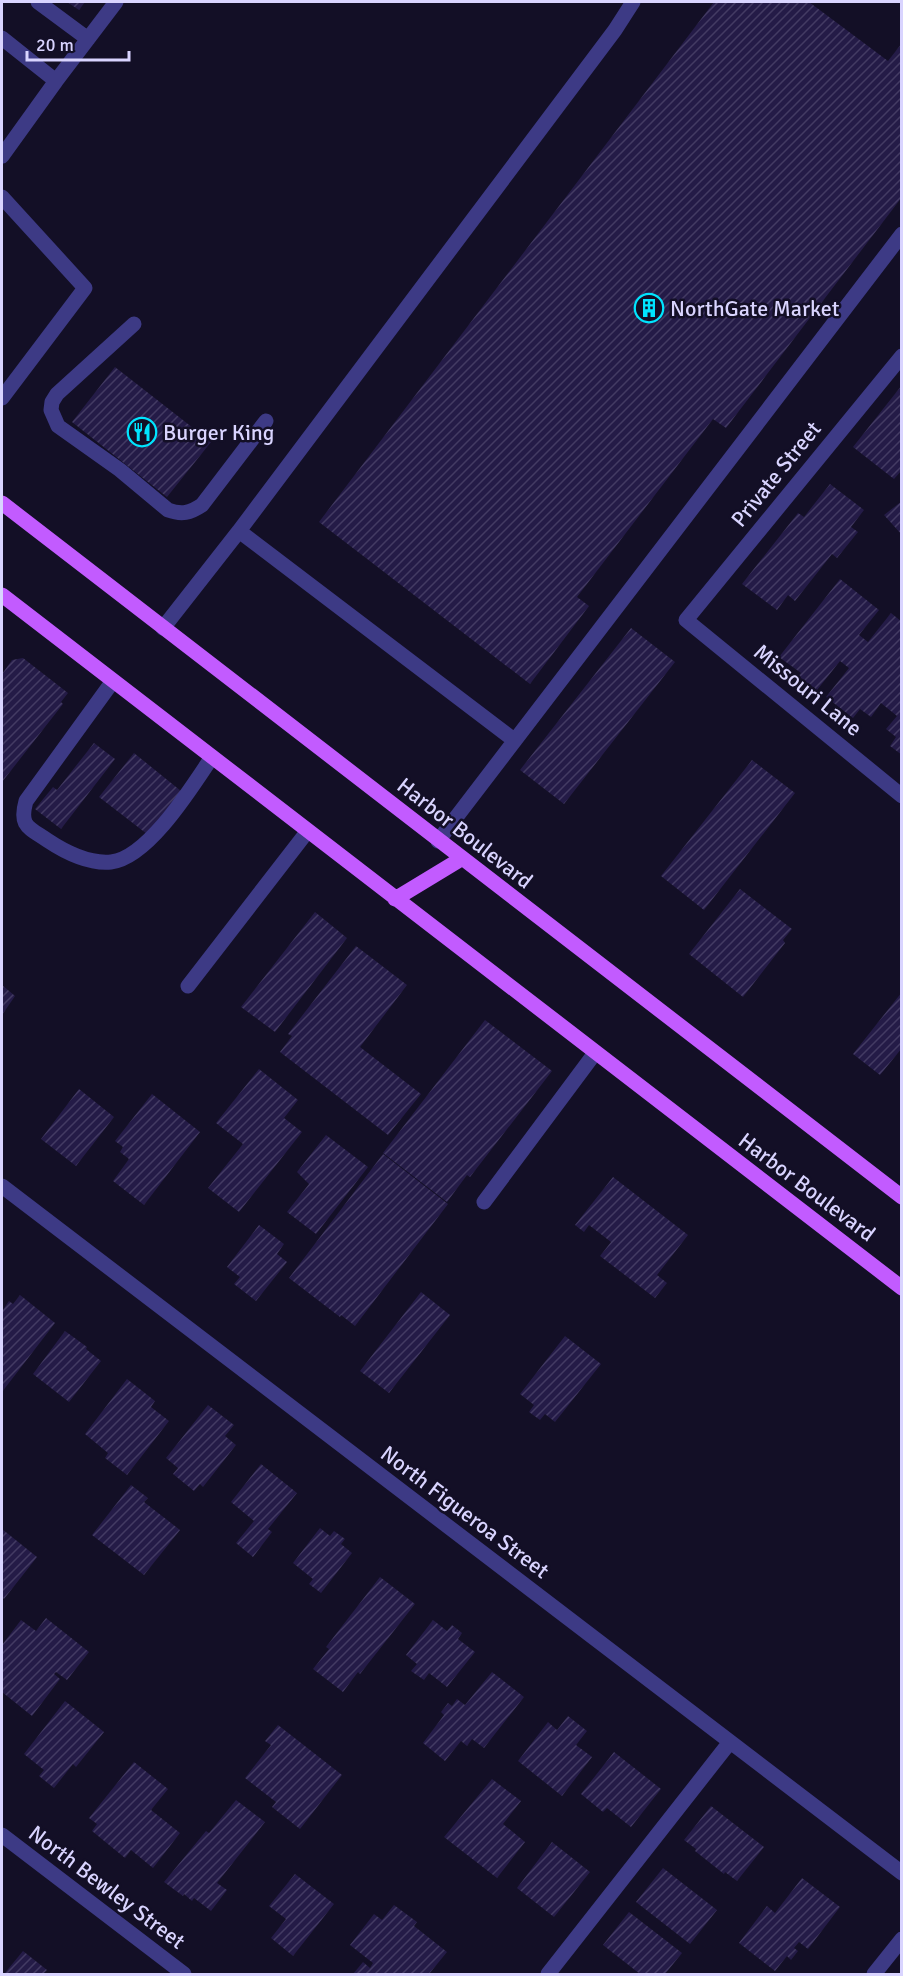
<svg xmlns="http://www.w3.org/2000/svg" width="903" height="1976" viewBox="0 0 903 1976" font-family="Signika,sans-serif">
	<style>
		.building { fill: url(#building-hatch) }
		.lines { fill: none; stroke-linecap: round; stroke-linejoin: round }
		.minor { stroke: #3d3a85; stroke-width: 15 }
		.major { stroke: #c25bff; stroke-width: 15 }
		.labels { text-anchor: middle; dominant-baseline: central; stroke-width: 5; stroke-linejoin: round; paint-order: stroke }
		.poi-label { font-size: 22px; fill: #d9d4ff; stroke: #130f26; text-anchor: start }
		.street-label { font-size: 22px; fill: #d9d4ff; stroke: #130f26 }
	</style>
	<defs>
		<pattern id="building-hatch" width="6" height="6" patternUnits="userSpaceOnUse" patternTransform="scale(1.5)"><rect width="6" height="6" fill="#241b47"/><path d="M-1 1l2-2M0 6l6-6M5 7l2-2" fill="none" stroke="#433b63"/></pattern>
	</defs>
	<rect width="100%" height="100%" fill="#130f26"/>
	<path class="building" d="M67 2H85L79 10Z
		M714 2H809L888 61 902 43V197L726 428 713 419 577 597 589 606 530 684 319 522Z
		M115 367 211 442 167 497 72 422Z
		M902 385V470L894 479 853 447Z
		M830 484 864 510 851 527 858 532 837 558 832 554 795 601 788 595 777 610 742 584 798 513 804 517Z
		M902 501V535L884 515Z
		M840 579 879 610 859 635 868 642 891 613 902 622V755L890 746 896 737 886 729 897 716 881 703 871 717 860 709 853 718 826 697 849 668 840 661 817 690 798 676 801 673 779 657Z
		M631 628 675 662 564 804 520 770Z
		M23 658 68 693 61 702 63 704 2 782V674L12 660Z
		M94 743 115 759 61 829 35 809 53 787 57 790Z
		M134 753 181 791 147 834 99 797Z
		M752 760 795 793 704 910 661 876Z
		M740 889 792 929 783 940 785 943 743 997 689 954Z
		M315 912 347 938 275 1032 241 1007Z
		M356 946 407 985 360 1047 421 1094 388 1135 280 1052 292 1036 288 1034Z
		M2 985 15 996 2 1015Z
		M902 992V1048L880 1075 853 1054Z
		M485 1020 552 1071 470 1177 467 1175 447 1202 383 1153Z
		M259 1069 298 1100 284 1118 302 1132 239 1212 208 1188 243 1144 216 1123Z
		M79 1089 114 1117 76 1166 41 1139Z
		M152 1094 200 1132 144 1205 113 1181 129 1159 120 1152 123 1147 115 1141Z
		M326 1135 368 1167 316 1234 287 1212 309 1184 297 1172Z
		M383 1154 448 1204 355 1326 341 1315 340 1317 289 1278Z
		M613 1177 688 1235 657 1275 667 1283 655 1298 600 1256 611 1242 589 1225 584 1232 575 1225Z
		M259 1225 284 1244 277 1254 287 1262 256 1301 234 1284 240 1277 227 1267Z
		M421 1292 450 1315 389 1393 360 1371Z
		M20 1295 55 1323 2 1392V1311L9 1301 13 1304Z
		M65 1331 87 1347 86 1349 101 1361 69 1402 33 1374Z
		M565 1336 601 1364 555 1422 545 1414 540 1420 529 1412 534 1405 520 1394Z
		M127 1379 155 1401 151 1407 169 1421 127 1475 105 1458 108 1453 85 1434Z
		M208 1405 234 1425 225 1436 236 1445 203 1487 200 1484 194 1491 173 1474 178 1468 166 1458Z
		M261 1464 297 1493 268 1529 272 1532 253 1557 236 1543 254 1521 231 1502Z
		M131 1485 148 1498 144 1502 180 1530 144 1575 92 1535Z
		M320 1528 330 1536 334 1531 345 1539 341 1544 352 1553 321 1593 309 1584 313 1579 293 1563Z
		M2 1529 37 1557 4 1599 2 1597Z
		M380 1577 415 1604 360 1674 358 1672 343 1692 313 1669 329 1649 326 1647Z
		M46 1618 89 1652 67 1680 56 1672 54 1674 60 1679 32 1716 2 1692V1645L21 1620 36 1631Z
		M433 1620 447 1631 452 1625 462 1633 458 1639 475 1652 447 1687 429 1673 424 1680 411 1671 417 1664 406 1655Z
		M492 1672 524 1697 484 1748 472 1739 467 1746 461 1741 445 1761 423 1743 444 1715 441 1712 448 1703 452 1706 457 1699 465 1705Z
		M65 1701 104 1732 76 1767 73 1764 54 1788 39 1776 44 1770 24 1754Z
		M568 1716 587 1731 576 1745 592 1757 562 1796 518 1761 548 1722 557 1730Z
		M278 1725 342 1775 300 1829 272 1807 276 1802 245 1778 271 1745 265 1741Z
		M614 1752 661 1789 631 1827 607 1808 603 1812 581 1794Z
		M134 1762 168 1789 151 1810 180 1833 153 1868 131 1850 125 1858 92 1831 97 1824 89 1818Z
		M492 1779 521 1801 503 1824 525 1842 497 1878 444 1837Z
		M236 1800 265 1822 217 1883 227 1890 211 1911 194 1898 192 1901 184 1894 183 1896 164 1882 206 1831 209 1833Z
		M711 1806 764 1847 737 1881 725 1872 724 1874 695 1851 696 1849 684 1840Z
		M552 1842 590 1872 554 1917 517 1888Z
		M663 1868 717 1910 690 1944 636 1902Z
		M295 1874 334 1904 293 1956 271 1938 286 1919 269 1906Z
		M802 1878 840 1907 808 1949 799 1942 794 1948 798 1951 791 1960 787 1956 775 1971 739 1943 767 1906 775 1913Z
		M394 1905 417 1922 414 1926 447 1952 429 1974H353L363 1962 370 1968 373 1963 350 1945 374 1914 382 1920Z
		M629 1912 682 1953 665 1974H640L603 1945Z
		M23 1951 47 1970 43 1974H4Z"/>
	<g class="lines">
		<path class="minor" d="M38 2 88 39
			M2 38 56 81 2 156
			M56 81 116 2
			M2 197 85 288 2 398
			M134 324 57 394 52 402 51 410 58 426 120 470 168 510C182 515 190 513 202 505L266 421
			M902 356 686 620 902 796
			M239 531 615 30 633 2
			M163 628 239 531 514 740
			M113 681 26 801C19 826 28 827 47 840 65 852 89 864 111 862 148 858 192 787 212 757
			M438 841 902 234
			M188 986 307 832
			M2 1186 902 1873
			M484 1202 595 1053
			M2 1835 184 1974
			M548 1974 730 1742
			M874 1974 902 1939"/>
		<path class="major" d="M2 503 902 1197
			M2 595 902 1288
			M395 899 461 859"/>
	</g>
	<defs>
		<g id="building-ring" transform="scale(1.5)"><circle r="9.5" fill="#130f26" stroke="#00e5ff" stroke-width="1.5"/><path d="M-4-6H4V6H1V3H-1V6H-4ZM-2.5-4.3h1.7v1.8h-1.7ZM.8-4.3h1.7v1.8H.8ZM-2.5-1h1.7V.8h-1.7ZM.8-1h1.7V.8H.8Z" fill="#00e5ff"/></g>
		<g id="restaurant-ring" transform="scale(1.5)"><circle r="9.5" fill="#130f26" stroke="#00e5ff" stroke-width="1.5"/><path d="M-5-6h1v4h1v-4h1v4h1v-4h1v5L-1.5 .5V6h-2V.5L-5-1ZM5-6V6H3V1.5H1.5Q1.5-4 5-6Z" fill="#00e5ff"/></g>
	</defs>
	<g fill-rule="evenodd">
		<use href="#building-ring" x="649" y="308"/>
		<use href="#restaurant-ring" x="142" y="432"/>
	</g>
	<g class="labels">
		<g class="poi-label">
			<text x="670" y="308">NorthGate Market</text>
			<text x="163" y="432">Burger King</text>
		</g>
		<g class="street-label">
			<text transform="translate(776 474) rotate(-51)">Private Street</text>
			<text transform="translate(808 690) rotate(39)">Missouri Lane</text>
			<text transform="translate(465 833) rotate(38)">Harbor Boulevard</text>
			<text transform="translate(807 1187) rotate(37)">Harbor Boulevard</text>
			<text transform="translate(465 1512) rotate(37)">North Figueroa Street</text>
			<text transform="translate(107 1887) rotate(37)">North Bewley Street</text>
		</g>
	</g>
	<rect width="903" height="1976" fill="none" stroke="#d9d4ff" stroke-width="6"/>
	<path d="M27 51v9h102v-9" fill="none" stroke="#d9d4ff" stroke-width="3"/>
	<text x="36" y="51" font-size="18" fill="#d9d4ff" stroke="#130f26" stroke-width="4.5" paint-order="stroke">20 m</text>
</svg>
